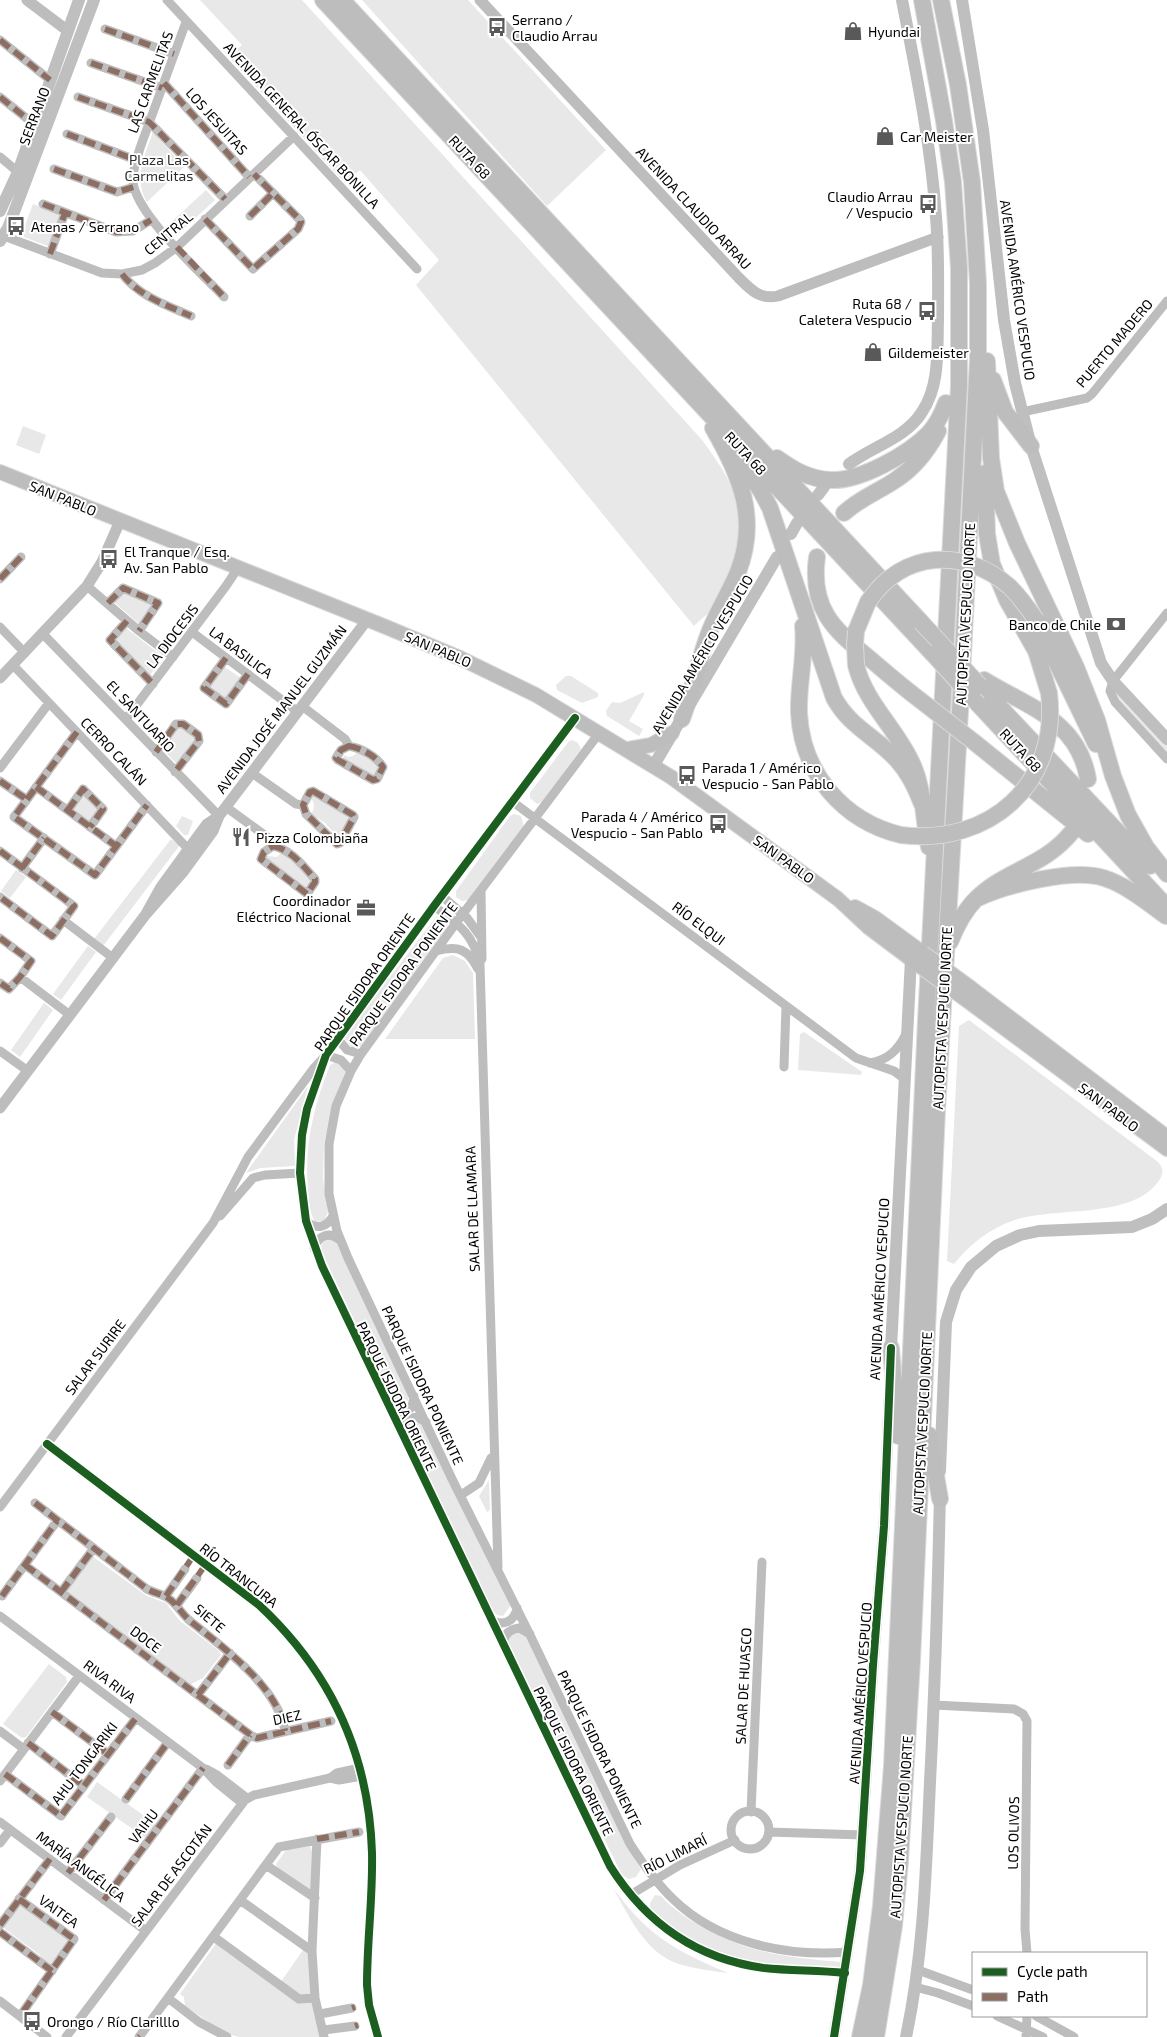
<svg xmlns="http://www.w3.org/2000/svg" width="1167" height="2037" viewBox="0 0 1167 2037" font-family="'Exo 2',sans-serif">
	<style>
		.green { fill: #e8e8e8 }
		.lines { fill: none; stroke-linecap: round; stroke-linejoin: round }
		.primary-casing { stroke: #dbdbdb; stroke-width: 16 }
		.motorway-casing { stroke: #dbdbdb; stroke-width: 18 }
		.minor { stroke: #bdbdbd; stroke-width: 9 }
		.tertiary { stroke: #bdbdbd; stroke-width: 11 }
		.secondary { stroke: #bfbfbf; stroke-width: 12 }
		.primary { stroke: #bdbdbd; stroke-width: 14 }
		.motorway { stroke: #bdbdbd; stroke-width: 16 }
		.primary-bridge-casing { stroke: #dbdbdb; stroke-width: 16; stroke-linecap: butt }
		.motorway-bridge-casing { stroke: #dbdbdb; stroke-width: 18; stroke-linecap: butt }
		.primary-bridge { stroke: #bdbdbd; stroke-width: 14 }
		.motorway-bridge { stroke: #bdbdbd; stroke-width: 16 }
		.quiet { stroke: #8d6e63; stroke-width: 6; stroke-dasharray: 12 6; stroke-linecap: butt }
		.cycleway-casing { stroke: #fff; stroke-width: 11 }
		.cycleway { stroke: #1b5e20; stroke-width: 8 }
		.labels { text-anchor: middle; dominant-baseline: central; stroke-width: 4; stroke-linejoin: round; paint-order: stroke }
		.poi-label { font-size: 14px; fill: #000; stroke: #fff; text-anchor: start }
		.street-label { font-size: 14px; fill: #000; stroke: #fff }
		.park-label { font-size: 14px; fill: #2c2c2c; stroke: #fff }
	</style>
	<rect width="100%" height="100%" fill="#fff"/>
	<path class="green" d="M200 0H302L703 441C735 485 753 517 733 571 730 580 728 589 724 597 718 607 703 617 694 626L416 285 439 260 360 170 345 183 229 57 242 45Z
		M362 0H468L606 150 547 206Z
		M153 132 184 167 147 202C133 179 145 155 153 132Z
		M206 190 215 200 176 236 167 226Z
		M33 204 62 215 50 247 21 236Z
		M23 426 46 435 39 454 16 445Z
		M123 592 153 605 140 625 114 602Z
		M126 628 162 656 149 677 115 641Z
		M223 666 241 678 226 700 208 688Z
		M566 676H571L598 693V697L582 703 557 690 556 685Z
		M1111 690 1122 695 1167 743V762Z
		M644 692V695L629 721 643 729 639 736 607 716 606 711 612 702 620 703Z
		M177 728H182L195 738 177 764 162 749Z
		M573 740 578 743 581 749 542 802 537 804 530 798V793L569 741Z
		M359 751 380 768 374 778 343 758 345 755 348 757 353 756Z
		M83 795 98 810 91 822 73 809Z
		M312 795 347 815 348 822 338 837 325 823 311 814C315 808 315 803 310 797Z
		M514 814 521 816 524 827 469 900 462 901 456 897V891L510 816Z
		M182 816 193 821 188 835H184L176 826Z
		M171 839 180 845 103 946 94 939Z
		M282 852 291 857 311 879 307 889 266 858 267 856 277 857Z
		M16 870 26 877 10 898 1 891Z
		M436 917H438L448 924 447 929 362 1046 352 1048 345 1039 347 1033Z
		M88 946 96 952 61 1000 53 994Z
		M453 955 465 961 473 973 475 1039H385L443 958Z
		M44 1003 53 1010 20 1057 11 1050Z
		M969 1020 1158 1162C1163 1167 1164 1172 1160 1179 1134 1220 1058 1206 1015 1220 990 1228 970 1244 954 1264L947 1261 959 1026Z
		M804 1032 862 1072 861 1075 798 1070 800 1034Z
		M336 1062 343 1066 346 1071 331 1112 324 1143 323 1178 328 1212 324 1221 315 1222C309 1211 309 1201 308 1188 304 1145 314 1105 330 1065Z
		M308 1086 294 1140 295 1166 260 1168 246 1173Z
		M327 1239H333L339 1244 410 1393C408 1400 407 1405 399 1406L393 1402 321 1250 322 1243Z
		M412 1422 424 1424 511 1605 503 1616 497 1615 492 1610 408 1433Z
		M489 1480 490 1510 487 1512 479 1496Z
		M92 1556 147 1596 166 1603 179 1620 219 1651 221 1655 203 1678 189 1685 68 1594 67 1589Z
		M514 1631 526 1637 626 1846 641 1869 636 1877 629 1879 622 1875 508 1642V1635Z
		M49 1664 66 1677 67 1682 26 1737 22 1738 3 1724Z
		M97 1782 157 1825 147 1839 87 1797Z
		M310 1845 312 1851 313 1890 308 1889 277 1867 276 1864 286 1850Z
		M613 1888C621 1898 629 1909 638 1918 662 1944 697 1960 728 1973 713 1971 695 1969 679 1964 645 1953 629 1916 613 1888Z
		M655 1895 661 1896C672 1908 686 1918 701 1926 746 1953 789 1958 841 1962L840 1969C797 1966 747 1968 707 1950 685 1941 668 1926 650 1911V1903Z
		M20 1903 68 1937 70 1942 53 1965 49 1966 42 1960 40 1955 5 1929 3 1926Z
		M217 1942 278 1986 303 1950 313 1958 322 2037H239L225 2033 185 2006 184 1997 180 1994Z"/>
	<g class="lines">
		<g class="primary-casing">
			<path id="primary" d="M0 472 386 627 460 658 536 695 671 777 838 899 868 927 920 966
				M628 749 651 745 672 733
				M855 907 875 918 923 953
				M971 988 1167 1137
				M965 999 1167 1149"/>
		</g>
		<g class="motorway-casing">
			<path id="motorway" d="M323 0 933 654
				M342 0 921 622
				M987 361 991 458 996 491 1017 543 1076 667 1097 720 1113 776 1128 815 1146 847 1167 874
				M993 380 1005 412 1031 446
				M735 454 761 491 770 508 834 698C851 728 875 736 897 760 909 773 916 788 922 804
				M777 458C794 470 809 479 830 480 859 482 909 454 929 433 937 424 942 414 946 403
				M985 473 987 534 992 564 1007 600 1036 651 1049 693
				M844 513C860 498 880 491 897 479 915 467 928 450 938 431
				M817 557C810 607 833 630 869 658 883 670 897 682 911 693
				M1036 620 1096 744
				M803 626C806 655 798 684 799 713 802 773 843 821 901 835
				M856 631 868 602
				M856 665C865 702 895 727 911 761 924 787 923 819 929 847
				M984 680C1028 707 1078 720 1088 779
				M980 686 1150 866
				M978 704 1167 907
				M682 719C693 689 699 657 711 628 719 609 730 591 738 572 759 518 740 475 713 428
				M974 742 1088 834
				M976 899C1005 885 1073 868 1104 878 1126 885 1147 902 1166 916
				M950 942C956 927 964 911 976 899 1005 870 1043 867 1071 833
				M891 1348 898 1436
				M929 1435 940 1499
				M860 2037 871 1985 881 1906 892 1766 926 1021 959 386V268L953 182 944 121 922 0
				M876 2037 894 1926 900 1861 912 1660 937 1110 961 694 978 358V284L972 182 958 85 941 0"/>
		</g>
		<path class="minor" d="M167 0 417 269
			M186 22 140 148C137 159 132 171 133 182 136 214 201 273 224 297
			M105 29 174 54
			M0 40 50 80
			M91 63 162 88
			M164 83 249 177
			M0 97 35 125
			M78 97 149 122 225 199
			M67 134 136 160
			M0 157 18 172
			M54 169 117 192 134 187
			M43 204 116 232 133 231 151 220
			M250 216 273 193
			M205 219 253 269 298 229 301 222 300 220 254 174
			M4 236 102 273 122 274 142 270 155 263 177 247 294 136
			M50 254 65 213
			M122 274C139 296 166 305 191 316
			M1022 412 1087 398 1092 394 1167 301
			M0 579 21 557
			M87 586 139 631 173 657
			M108 603 123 588 158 603 139 631
			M1167 613 1113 681 1110 691 1115 702 1167 759
			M127 621 110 640 153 684
			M0 627 25 653
			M192 632 298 712
			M43 634 219 816
			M226 658 204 688 226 704 248 674
			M13 665 192 853
			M302 706 345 739 349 746
			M575 718 434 906 326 1055 307 1109 302 1135 300 1173 306 1221 322 1266 610 1866C646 1923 697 1959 764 1968 791 1971 818 1970 845 1973
			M126 719 226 586 238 568
			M77 732 14 817 95 875 147 805
			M600 732 456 923 361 1054 351 1071 336 1106 329 1144V1194L337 1231 348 1258 452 1479 530 1635 630 1844C643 1864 656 1883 673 1899 718 1943 787 1957 848 1952
			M349 746C361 748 376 756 383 767L377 779 373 780 338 760 336 758 341 750Z
			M156 752 176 724H183L198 735 199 741 175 772
			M0 768 49 703
			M252 773 296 804 303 805
			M0 781 26 799
			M36 787 116 846
			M313 791 353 815 354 817 340 843 337 844 306 814 303 805 310 792Z
			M513 802 856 1058 894 1071 905 1079
			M226 807 270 839 273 846
			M68 810 83 789 103 809 90 827
			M273 846C292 850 302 865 315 879V882L307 894 261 859 264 852Z
			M0 851 74 906 52 936 0 897
			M22 868 44 838
			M481 890 482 959
			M442 896 467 918 481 937
			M434 906C458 924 473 933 480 964L498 1567
			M63 920 113 958
			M0 938 31 961 20 977 9 989 0 983
			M436 951C458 945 468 949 478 969
			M20 977 70 1015
			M338 1039 347 1050 361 1054
			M0 1051 28 1071
			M870 1063C888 1060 898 1050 906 1034
			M784 1067 786 1006
			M220 1216 253 1178 265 1175 300 1173
			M306 1221C317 1230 326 1228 333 1216
			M314 1248C319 1235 329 1231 340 1240
			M389 1407C397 1413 404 1414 412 1407L414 1396
			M403 1435C403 1425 406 1418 417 1417L426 1422
			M47 1444 259 1605C331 1672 369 1754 372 1853 373 1897 367 1941 367 1985L369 2005 378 2037
			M461 1495 479 1483 491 1458
			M35 1503 147 1589C154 1593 162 1594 168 1598 177 1604 181 1613 189 1620 222 1647 278 1686 285 1731
			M0 1507 213 1223 248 1157 314 1068 326 1055 341 1060 351 1071
			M25 1565 252 1736 257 1738 331 1721
			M61 1592 94 1548
			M2 1596 57 1521
			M166 1596 185 1569
			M177 1605 197 1578
			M0 1616 203 1768 216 1782 242 1803
			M492 1620C503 1627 515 1621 517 1608
			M503 1644C504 1634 510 1629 519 1628L530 1634
			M198 1695 230 1653
			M934 1705 1014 1709 1023 1714 1027 1721 1025 1929 1027 1953
			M52 1712 108 1754
			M0 1731 24 1749
			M28 1743 84 1786
			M228 1765 250 1735
			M206 1769 217 1775 247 1798
			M5 1774 61 1816 136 1718
			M330 1778 339 1780 362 1776
			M0 1781 79 1676
			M126 1799 168 1742
			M731 1830a19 19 0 1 1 38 0a19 19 0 1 1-38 0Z
			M751 1812 762 1562
			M0 1822 146 1931
			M769 1832 863 1835
			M317 1839 312 1951 315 1998 324 2037
			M0 1843 10 1830
			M266 1865 315 1898
			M68 1873 111 1817
			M630 1895 680 1865 735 1840
			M19 1899 74 1939 20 2016
			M104 1900 203 1768
			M240 1900 312 1951
			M0 1925 50 1859
			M0 1932 52 1971
			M214 1937 299 1999 315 1998
			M918 1970 973 1990
			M915 1987 938 1993 973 2006
			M168 1998 199 2022 227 2037
			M0 2001 47 2037
			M320 2014 352 2008
			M997 2016 1043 2037
			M1036 2016 1074 2037
			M324 2030 355 2026
			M66 2037 245 1800 254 1795 330 1778 337 1773 360 1768
			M139 2037 279 1847 359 1832
			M1026 2037 1027 2016"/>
		<path class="tertiary" d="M27 0 68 31
			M480 0 739 278C751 290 760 300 778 296L938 237
			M0 678 87 586 102 562 120 521
			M146 914 161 887 201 832 207 824 219 816 367 620
			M0 1108 146 914 183 872 213 831 219 816
			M834 2037 860 1871 873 1665 884 1526 889 1400"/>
		<path class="secondary" d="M962 0 983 130 1004 320 1015 383 1031 446 1101 663 1113 681 1167 739
			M0 211 18 172 79 0
			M0 241 8 228 94 0
			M849 464C873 446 906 438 922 412 940 385 937 351 938 320 938 286 939 252 936 217 931 144 916 72 902 0
			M818 495 824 487
			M791 534 797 523
			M654 765 777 557
			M891 1348 911 959
			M940 1471 946 1322 956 1290 971 1267 996 1246 1020 1235 1039 1231 1132 1227 1152 1219 1167 1209
			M906 2037C924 1952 926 1868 930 1782 935 1685 938 1588 940 1491"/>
		<use href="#primary" class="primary"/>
		<use href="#motorway" class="motorway"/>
		<g class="primary-bridge-casing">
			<path id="primary-bridge" d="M923 953 971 988
				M920 966 965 999"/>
		</g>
		<g class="motorway-bridge-casing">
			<path id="motorway-bridge" d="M868 602C902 550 965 547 1010 587 1020 597 1028 608 1036 620
				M921 622 980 686
				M933 654 978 704
				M856 665 855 645 856 631
				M911 693 974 742
				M901 835C989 846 1060 784 1049 693"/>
		</g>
		<use href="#primary-bridge" class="primary-bridge"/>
		<use href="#motorway-bridge" class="motorway-bridge"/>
		<path class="quiet" d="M105 29 174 54
			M0 40 50 80
			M91 63 162 88
			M164 83 249 177
			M0 97 35 125
			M78 97 149 122 225 199
			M67 134 136 160
			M54 169 117 192 134 187
			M43 204 116 232 133 231 151 220
			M250 216 273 193
			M205 219 253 269 298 229 301 222 300 220 254 174
			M177 247 224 297
			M50 254 65 213
			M122 274C139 296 166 305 191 316
			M0 579 21 557
			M108 603 123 588 158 603 139 631
			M127 621 110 640 153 684
			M226 658 204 688 226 704 248 674
			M77 732 14 817 95 875 147 805
			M349 746C361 748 376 756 383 767L377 779 373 780 338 760 336 758 341 750Z
			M156 752 176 724H183L198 735 199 741 175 772
			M0 781 26 799
			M36 787 116 846
			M313 791 353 815 354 817 340 843 337 844 306 814 303 805 310 792Z
			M68 810 83 789 103 809 90 827
			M273 846C292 850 302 865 315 879V882L307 894 261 859 264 852Z
			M0 851 74 906 52 936 0 897
			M22 868 44 838
			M0 938 31 961 20 977 9 989 0 983
			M35 1503 147 1589C154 1593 162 1594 168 1598 177 1604 181 1613 189 1620 222 1647 278 1686 285 1731
			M25 1565 252 1736 257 1738 331 1721
			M61 1592 94 1548
			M2 1596 57 1521
			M166 1596 194 1555
			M177 1605 206 1564
			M198 1695 230 1653
			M52 1712 108 1754
			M28 1743 84 1786
			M228 1765 250 1735
			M5 1774 61 1816 136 1718
			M126 1799 168 1742
			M317 1839 359 1832
			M68 1873 111 1817
			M19 1899 74 1939 20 2016
			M104 1900 203 1768
			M0 1925 50 1859
			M0 1932 52 1971
			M352 2008 355 2007
			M355 2026 358 2025
			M139 2037 140 2036"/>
		<g class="cycleway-casing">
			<path id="cycleway" d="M575 718 434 906 326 1055 307 1109 302 1135 300 1173 306 1221 322 1266 610 1866C646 1923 697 1959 764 1968 791 1971 818 1970 845 1973
				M47 1444 259 1605C331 1672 369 1754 372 1853 373 1897 367 1941 367 1985L369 2005 378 2037
				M834 2037 860 1871 873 1665 884 1526 891 1348"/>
		</g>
		<use href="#cycleway" class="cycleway"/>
	</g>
	<defs>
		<g id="bus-bare" transform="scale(1.5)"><path d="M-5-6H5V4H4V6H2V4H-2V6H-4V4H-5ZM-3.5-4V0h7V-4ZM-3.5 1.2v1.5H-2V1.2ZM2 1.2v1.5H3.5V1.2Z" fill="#595959" stroke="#fff" stroke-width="2.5" paint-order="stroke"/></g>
		<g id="shop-bare" transform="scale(1.5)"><path d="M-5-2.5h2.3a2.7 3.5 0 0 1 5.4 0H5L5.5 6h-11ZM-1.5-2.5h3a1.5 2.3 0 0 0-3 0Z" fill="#595959" stroke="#fff" stroke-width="2.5" paint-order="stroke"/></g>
		<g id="bank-bare" transform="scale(1.5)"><path d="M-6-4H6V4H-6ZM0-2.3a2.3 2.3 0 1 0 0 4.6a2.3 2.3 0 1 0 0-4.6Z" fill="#595959" stroke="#fff" stroke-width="2.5" paint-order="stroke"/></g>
		<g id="restaurant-bare" transform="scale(1.5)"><path d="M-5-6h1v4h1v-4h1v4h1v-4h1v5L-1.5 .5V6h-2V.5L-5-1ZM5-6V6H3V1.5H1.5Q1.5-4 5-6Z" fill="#595959" stroke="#fff" stroke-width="2.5" paint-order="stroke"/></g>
		<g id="office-bare" transform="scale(1.5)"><path d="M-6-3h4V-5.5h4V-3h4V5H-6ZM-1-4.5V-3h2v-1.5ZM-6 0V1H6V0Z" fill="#595959" stroke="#fff" stroke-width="2.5" paint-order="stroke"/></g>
	</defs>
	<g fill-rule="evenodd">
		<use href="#bus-bare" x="497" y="27"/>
		<use href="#shop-bare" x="853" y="31"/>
		<use href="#shop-bare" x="885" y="136"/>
		<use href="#bus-bare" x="928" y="204"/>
		<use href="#bus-bare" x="16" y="226"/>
		<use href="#bus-bare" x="927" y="311"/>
		<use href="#shop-bare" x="873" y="352"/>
		<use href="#bus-bare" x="109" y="559"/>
		<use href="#bank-bare" x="1116" y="624"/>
		<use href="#bus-bare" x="687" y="775"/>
		<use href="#bus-bare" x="718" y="824"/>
		<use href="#restaurant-bare" x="241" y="837"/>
		<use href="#office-bare" x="366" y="908"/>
		<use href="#bus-bare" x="32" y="2021"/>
	</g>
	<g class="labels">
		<g class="poi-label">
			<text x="512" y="19">Serrano /<tspan x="512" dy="16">Claudio Arrau</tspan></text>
			<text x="868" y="31">Hyundai</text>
			<text x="900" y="136">Car Meister</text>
			<text x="913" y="196" text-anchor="end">Claudio Arrau<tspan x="913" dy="16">/ Vespucio</tspan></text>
			<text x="31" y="226">Atenas / Serrano</text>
			<text x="912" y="303" text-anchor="end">Ruta 68 /<tspan x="912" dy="16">Caletera Vespucio</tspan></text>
			<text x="888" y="352">Gildemeister</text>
			<text x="124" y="551">El Tranque / Esq.<tspan x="124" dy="16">Av. San Pablo</tspan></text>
			<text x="1101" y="624" text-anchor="end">Banco de Chile</text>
			<text x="702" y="767">Parada 1 / Américo<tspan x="702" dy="16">Vespucio - San Pablo</tspan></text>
			<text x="703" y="816" text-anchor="end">Parada 4 / Américo<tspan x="703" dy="16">Vespucio - San Pablo</tspan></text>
			<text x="256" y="837">Pizza Colombiaña</text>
			<text x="351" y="900" text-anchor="end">Coordinador<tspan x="351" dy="16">Eléctrico Nacional</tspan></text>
			<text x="47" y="2021">Orongo / Río Clarilllo</text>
		</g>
		<g class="street-label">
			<text transform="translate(150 82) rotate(-70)">LAS CARMELITAS</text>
			<text transform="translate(34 116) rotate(-69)">SERRANO</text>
			<text transform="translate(217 121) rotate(48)">LOS JESUITAS</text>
			<text transform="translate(302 125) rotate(47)">AVENIDA GENERAL ÓSCAR BONILLA</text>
			<text transform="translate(470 157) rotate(47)">RUTA 68</text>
			<text transform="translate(694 208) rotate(47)">AVENIDA CLAUDIO ARRAU</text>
			<text transform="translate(168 233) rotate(-40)">CENTRAL</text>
			<text transform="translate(1018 290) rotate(82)">AVENIDA AMÉRICO VESPUCIO</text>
			<text transform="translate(1114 343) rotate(-50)">PUERTO MADERO</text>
			<text transform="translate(746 453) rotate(47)">RUTA 68</text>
			<text transform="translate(63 498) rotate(22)">SAN PABLO</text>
			<text transform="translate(965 614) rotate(-87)">AUTOPISTA VESPUCIO NORTE</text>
			<text transform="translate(172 636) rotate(-53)">LA DIOCESIS</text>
			<text transform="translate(438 649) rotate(23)">SAN PABLO</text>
			<text transform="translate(241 652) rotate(37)">LA BASILICA</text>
			<text transform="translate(702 654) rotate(-59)">AVENIDA AMÉRICO VESPUCIO</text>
			<text transform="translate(281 709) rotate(-53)">AVENIDA JOSÉ MANUEL GUZMÁN</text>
			<text transform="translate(141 716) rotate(47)">EL SANTUARIO</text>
			<text transform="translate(1021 750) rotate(47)">RUTA 68</text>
			<text transform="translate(114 751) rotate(46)">CERRO CALÁN</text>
			<text transform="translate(784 859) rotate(36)">SAN PABLO</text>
			<text transform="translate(699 923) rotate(37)">RÍO ELQUI</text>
			<text transform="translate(403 974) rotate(-54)">PARQUE ISIDORA PONIENTE</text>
			<text transform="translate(364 982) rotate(-55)">PARQUE ISIDORA ORIENTE</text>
			<text transform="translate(942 1018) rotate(-87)">AUTOPISTA VESPUCIO NORTE</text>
			<text transform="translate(1109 1107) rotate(37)">SAN PABLO</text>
			<text transform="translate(472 1209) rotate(-92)">SALAR DE LLAMARA</text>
			<text transform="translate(879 1289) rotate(-87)">AVENIDA AMÉRICO VESPUCIO</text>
			<text transform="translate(95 1357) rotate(-53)">SALAR SURIRE</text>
			<text transform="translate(423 1385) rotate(65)">PARQUE ISIDORA PONIENTE</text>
			<text transform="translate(397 1396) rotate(64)">PARQUE ISIDORA ORIENTE</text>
			<text transform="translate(922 1423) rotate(-87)">AUTOPISTA VESPUCIO NORTE</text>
			<text transform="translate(239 1575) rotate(38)">RÍO TRANCURA</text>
			<text transform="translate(210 1618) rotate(40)">SIETE</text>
			<text transform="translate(146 1639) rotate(37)">DOCE</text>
			<text transform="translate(110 1681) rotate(37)">RIVA RIVA</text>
			<text transform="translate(743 1686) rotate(-87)">SALAR DE HUASCO</text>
			<text transform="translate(860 1693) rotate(-86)">AVENIDA AMÉRICO VESPUCIO</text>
			<text transform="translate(287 1717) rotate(-12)">DIEZ</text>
			<text transform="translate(600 1749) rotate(64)">PARQUE ISIDORA PONIENTE</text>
			<text transform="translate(574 1761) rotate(64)">PARQUE ISIDORA ORIENTE</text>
			<text transform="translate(84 1763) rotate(-53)">AHU TONGARIKI</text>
			<text transform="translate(143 1826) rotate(-53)">VAIHU</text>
			<text transform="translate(901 1827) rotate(-86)">AUTOPISTA VESPUCIO NORTE</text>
			<text transform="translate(1013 1833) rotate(-89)">LOS OLIVOS</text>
			<text transform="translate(675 1854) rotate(-27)">RÍO LIMARÍ</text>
			<text transform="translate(81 1866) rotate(37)">MARÍA ANGÉLICA</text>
			<text transform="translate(171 1875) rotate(-53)">SALAR DE ASCOTÁN</text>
			<text transform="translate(59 1911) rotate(36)">VAITEA</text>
		</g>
		<g class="park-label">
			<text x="159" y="159">Plaza Las<tspan x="159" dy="16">Carmelitas</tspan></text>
		</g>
	</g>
	<rect x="972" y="1952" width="175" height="65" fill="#ffffff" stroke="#999999"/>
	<rect x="982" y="1968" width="25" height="8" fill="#1b5e20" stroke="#999999"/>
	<text x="1017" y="1977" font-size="15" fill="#000000">Cycle path</text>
	<rect x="982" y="1993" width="25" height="8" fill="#8d6e63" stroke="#999999"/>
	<text x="1017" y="2002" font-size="15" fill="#000000">Path</text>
</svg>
